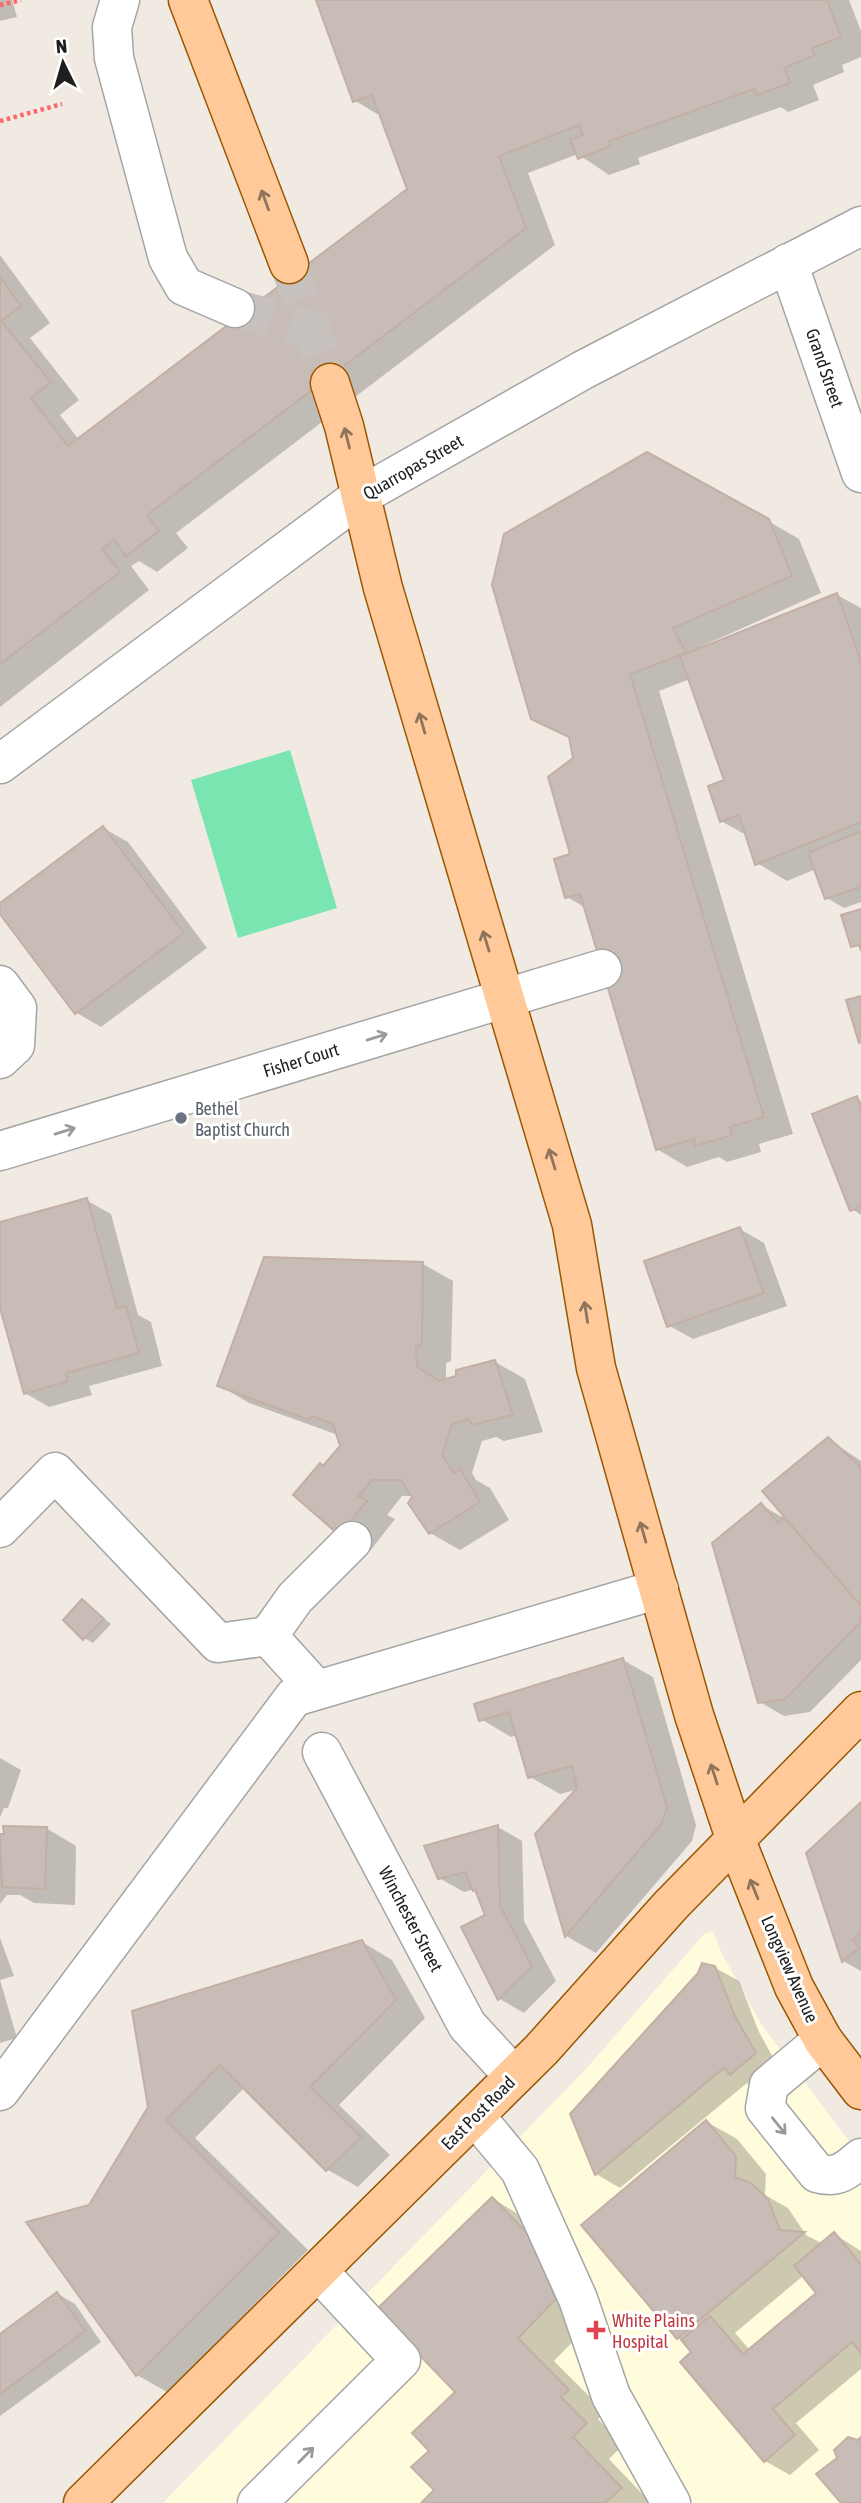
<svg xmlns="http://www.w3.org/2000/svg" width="861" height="2503" viewBox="0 0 861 2503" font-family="'Asap Condensed',sans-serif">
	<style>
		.education { fill: #fffcdd }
		.pitch { fill: #7be5b2 }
		.shadow { fill: #0003; fill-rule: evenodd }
		.building { fill: #c8bcb6; stroke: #c3afa4; stroke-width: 2 }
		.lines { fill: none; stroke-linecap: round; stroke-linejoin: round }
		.minor-tunnel { stroke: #c6c1bc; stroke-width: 38; stroke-dasharray: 38 19; stroke-linecap: butt }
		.major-tunnel { stroke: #c6c1bc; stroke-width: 38; stroke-dasharray: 38 19; stroke-linecap: butt }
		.minor-casing { stroke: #a5a5a5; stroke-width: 41 }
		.major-casing { stroke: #985700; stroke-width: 41 }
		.path { stroke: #ff6665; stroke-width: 4.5; stroke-dasharray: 3.5 3.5; stroke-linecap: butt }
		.minor { stroke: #fff; stroke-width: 38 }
		.major { stroke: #ffc999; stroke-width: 38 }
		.oneway { stroke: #8e745c }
		.oneway2 { stroke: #9a9a9a }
		.worship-dot { fill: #6b7280; stroke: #fff; stroke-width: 2.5 }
		.health-dot { fill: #e0444e; stroke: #fff; stroke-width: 2.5 }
		.labels { text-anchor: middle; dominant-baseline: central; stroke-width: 6; stroke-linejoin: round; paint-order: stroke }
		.street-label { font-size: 18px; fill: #1e1e1e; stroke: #fff }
		.worship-label { font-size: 18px; fill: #5b616d; stroke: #fff; text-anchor: start }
		.health-label { font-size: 18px; fill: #be3a42; stroke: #fff; text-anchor: start }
	</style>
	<rect width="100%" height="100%" fill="#f0eae3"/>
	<path class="education" d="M713 1931 722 1954 761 2024 861 2157V2503H163L585 2070 704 1934Z"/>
	<path class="pitch" d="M290 750 337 908 238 938 191 780Z"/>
	<path class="shadow" d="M0 0H12L17 17 0 21Z
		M317 0H849L861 31V57L842 65 844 72 813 85 819 100 788 112 781 107 638 158 640 164 609 175 578 154 528 173 555 245 176 533 188 548 157 572 139 561 131 566 149 590 0 707V255L50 323 30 338 79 400 60 415 79 440 409 190 382 117 354 100Z
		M768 521 799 539 821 593 702 646 704 649 837 595 861 608V902L844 908 827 898 816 869 787 881 757 863 748 836 721 821 726 781 690 679 659 691 793 1134 759 1144 761 1152 727 1162 719 1157 687 1167 657 1149 586 908 567 897 572 855 575 759 571 739 533 717Z
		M103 828 128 842 207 948 101 1027 77 1013 0 911V905Z
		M856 1098 861 1101V1215L852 1209Z
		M86 1200 111 1214 138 1315 151 1322 162 1366 89 1386 92 1395 49 1407 25 1393 0 1301V1224Z
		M740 1229 764 1243 787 1306 693 1339 668 1325Z
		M423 1264 453 1281 451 1361 446 1363V1381L495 1362 525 1379 543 1432 504 1441 496 1437 482 1441 472 1473 476 1480 490 1488 509 1520 460 1550 430 1533 415 1496H402L387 1515 395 1519 370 1551 340 1534 324 1467 342 1446 338 1435 249 1403 219 1385Z
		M828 1439 861 1461V1660L810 1712 784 1716 760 1702 761 1505 789 1521Z
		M83 1601 111 1624 93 1643 84 1638Z
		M623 1660 653 1677 696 1825 692 1841 596 1953 566 1936 537 1834 579 1789 560 1794 530 1777 518 1735 511 1737 481 1719Z
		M0 1758 21 1770 8 1808H4L0 1817Z
		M861 1805V1971L843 1961 808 1854Z
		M498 1827 522 1841 524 1921 556 1981 524 2013 500 1999 464 1928 488 1916 475 1889 464 1892 439 1878Z
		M46 1828 76 1846 75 1905 34 1903 20 1895H7L0 1904V1833L2 1836Z
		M0 1938 14 1976 0 1980Z
		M362 1942 392 1960 425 2018 339 2105 390 2155 358 2187 328 2170 245 2087 195 2138 308 2250 167 2392 137 2375 90 2207 150 2108Z
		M714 1967 739 1981 759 2032 779 2068 755 2088 747 2083 620 2188 596 2174Z
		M0 1980 17 2038 0 2043Z
		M707 2122 737 2139 766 2174 765 2195 788 2208 806 2235 823 2244 834 2234 861 2251V2369L796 2423 819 2450 790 2475 765 2461 694 2352 678 2338ZM804 2275 819 2293 750 2350 735 2333Z
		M493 2199 530 2221 593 2321 554 2361 605 2412 598 2419 623 2445 609 2459 651 2503H423L437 2490 431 2451 457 2392Z
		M58 2294 75 2304 101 2342 0 2416V2337Z"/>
	<path class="building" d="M316 0H827L841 37 812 48 815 55 784 68 790 83 757 95 754 89 609 141 611 146 578 159 570 140 583 135 579 125 499 156 526 228 147 515 159 531 126 556 114 540 102 549 120 572 0 664V277L21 306 1 321 51 382 31 398 68 446 407 189 372 95 353 102Z
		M647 452 769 519 792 576 673 628 686 653 630 674 764 1117 730 1127 732 1135 695 1146 694 1139 656 1150 580 894 565 898 554 859 570 854 548 777 573 758 569 737 531 719 492 585 504 534Z
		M837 593 861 662V822L755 865 739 815 720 822 708 786 724 780 680 656Z
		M103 826 184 933 75 1014 0 914V903Z
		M861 831V887L825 899 808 853Z
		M861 909V951L859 945 851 947 841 915Z
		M861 996V1042L859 1043 846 1000Z
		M857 1096 861 1108V1207L850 1211 812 1114Z
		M87 1198 117 1308 126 1306 139 1353 66 1373 68 1381 24 1394 0 1308V1222Z
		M740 1227 764 1293 667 1327 644 1261Z
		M264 1257 423 1262 422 1344 416 1346 417 1367 439 1381 456 1376V1370L495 1360 513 1415 472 1425 469 1419 452 1424 442 1455 454 1473 460 1469 480 1502 429 1534 408 1503 412 1497 401 1480H372L358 1496 367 1501 339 1535 293 1495 320 1463 323 1466 340 1446 333 1424 312 1416 309 1420 217 1386Z
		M828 1437 861 1467V1606L762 1491Z
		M761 1503 778 1523 784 1517 861 1606V1622L785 1699 758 1703 712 1543Z
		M82 1599 104 1619 83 1640 63 1620Z
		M623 1658 667 1807 662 1823 565 1937 535 1834 577 1788 572 1766 528 1778 509 1712 479 1721 474 1704Z
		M861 1802V1933L853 1940 859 1948 842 1962 806 1853Z
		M498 1825 500 1906 532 1966 498 2000 461 1927 485 1915 475 1890 473 1891 465 1872 438 1879 424 1846Z
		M3 1826 47 1827 45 1889 2 1887 0 1834H4Z
		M362 1940 396 2000 310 2087 361 2137 326 2171 220 2065 166 2120 279 2232 136 2376 26 2222 89 2205 148 2107 132 2011Z
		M702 1963 715 1966 735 2016 756 2053 730 2075 724 2068 595 2175 570 2114 698 1973Z
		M706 2120 736 2156 735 2177 751 2183 768 2199 780 2230 805 2232 677 2339 581 2225Z
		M492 2197 535 2241 532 2243 556 2299 518 2338 569 2390 561 2397 587 2423 573 2437 622 2488 605 2503H421L434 2490 411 2467 429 2451 412 2433 455 2392 376 2310Z
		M834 2232 861 2264V2353L852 2342 773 2409 795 2435 764 2462 680 2362 691 2352 681 2340 710 2316 743 2354 816 2293 794 2266Z
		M57 2292 85 2331 0 2394V2334Z
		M848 2437 858 2440 861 2437V2503H841L816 2474 837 2458 834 2450Z"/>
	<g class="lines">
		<path class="minor-tunnel" d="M235 308 311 330"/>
		<path class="major-tunnel" d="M289 264 330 383"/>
		<g class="minor-casing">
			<path id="minor" d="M120 0 112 27 114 58 168 258 184 286 235 308
				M788 263 861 473
				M0 764 362 495 583 370 861 226
				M0 985 17 1008 15 1045 0 1059
				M0 1151 602 969
				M0 1528 55 1472 218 1643 268 1636 317 1690
				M268 1636 295 1598 352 1541
				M322 1752 467 2025 514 2076
				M823 2040 769 2085 765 2108 817 2173C837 2179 846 2171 861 2158
				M0 2091 294 1697 659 1589
				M475 2116 520 2170 578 2299 611 2396 671 2503
				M257 2503 401 2360 318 2271"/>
		</g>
		<g class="major-casing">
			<path id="major" d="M188 0 289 264
				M330 383 344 426 383 588 572 1225 596 1368 694 1715 735 1838 794 1987 823 2040 861 2090
				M83 2503 541 2050 671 1905 861 1711"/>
		</g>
		<path class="path" d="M0 5 21 0
			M0 121 62 104"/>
		<use href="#minor" class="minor"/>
		<use href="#major" class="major"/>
	</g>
	<defs><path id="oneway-shaft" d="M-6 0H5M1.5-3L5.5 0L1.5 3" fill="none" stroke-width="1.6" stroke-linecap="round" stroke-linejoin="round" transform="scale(1.75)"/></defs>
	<g class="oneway">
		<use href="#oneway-shaft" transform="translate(265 200) rotate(-110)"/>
		<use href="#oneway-shaft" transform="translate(347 438) rotate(-104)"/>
		<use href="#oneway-shaft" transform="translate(422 723) rotate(-106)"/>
		<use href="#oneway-shaft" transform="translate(486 941) rotate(-107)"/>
		<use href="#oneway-shaft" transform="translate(552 1159) rotate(-107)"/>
		<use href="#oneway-shaft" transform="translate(586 1312) rotate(-99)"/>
		<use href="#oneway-shaft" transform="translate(643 1532) rotate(-106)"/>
		<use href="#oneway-shaft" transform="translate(714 1774) rotate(-108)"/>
		<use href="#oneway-shaft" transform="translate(754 1889) rotate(-112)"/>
	</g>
	<g class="oneway2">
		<use href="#oneway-shaft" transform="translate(377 1037) rotate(-17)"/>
		<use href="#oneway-shaft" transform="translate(65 1131) rotate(-17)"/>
		<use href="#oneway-shaft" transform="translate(779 2126) rotate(51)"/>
		<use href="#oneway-shaft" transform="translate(306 2455) rotate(-45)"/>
	</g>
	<circle class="worship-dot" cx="181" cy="1118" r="7"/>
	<path class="health-dot" d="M592.5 2319.5h7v7h7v7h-7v7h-7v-7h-7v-7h7z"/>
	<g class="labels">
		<g class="street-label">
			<text transform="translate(825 368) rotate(71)">Grand Street</text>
			<text transform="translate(413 467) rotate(-30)">Quarropas Street</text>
			<text transform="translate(301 1060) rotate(-17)">Fisher Court</text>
			<text transform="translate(411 1919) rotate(62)">Winchester Street</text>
			<text transform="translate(790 1969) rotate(66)">Longview Avenue</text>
			<text transform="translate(478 2113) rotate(-45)">East Post Road</text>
		</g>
		<g class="worship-label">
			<text x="195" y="1108">Bethel<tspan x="195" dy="21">Baptist Church</tspan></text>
		</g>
		<g class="health-label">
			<text x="612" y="2320">White Plains<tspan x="612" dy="21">Hospital</tspan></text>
		</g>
	</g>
	<g transform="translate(63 63) rotate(355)" stroke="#ffffff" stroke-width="5" paint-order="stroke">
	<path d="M0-5L12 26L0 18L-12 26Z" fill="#1e1e1e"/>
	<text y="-10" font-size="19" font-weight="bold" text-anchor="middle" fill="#1e1e1e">N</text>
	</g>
</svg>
